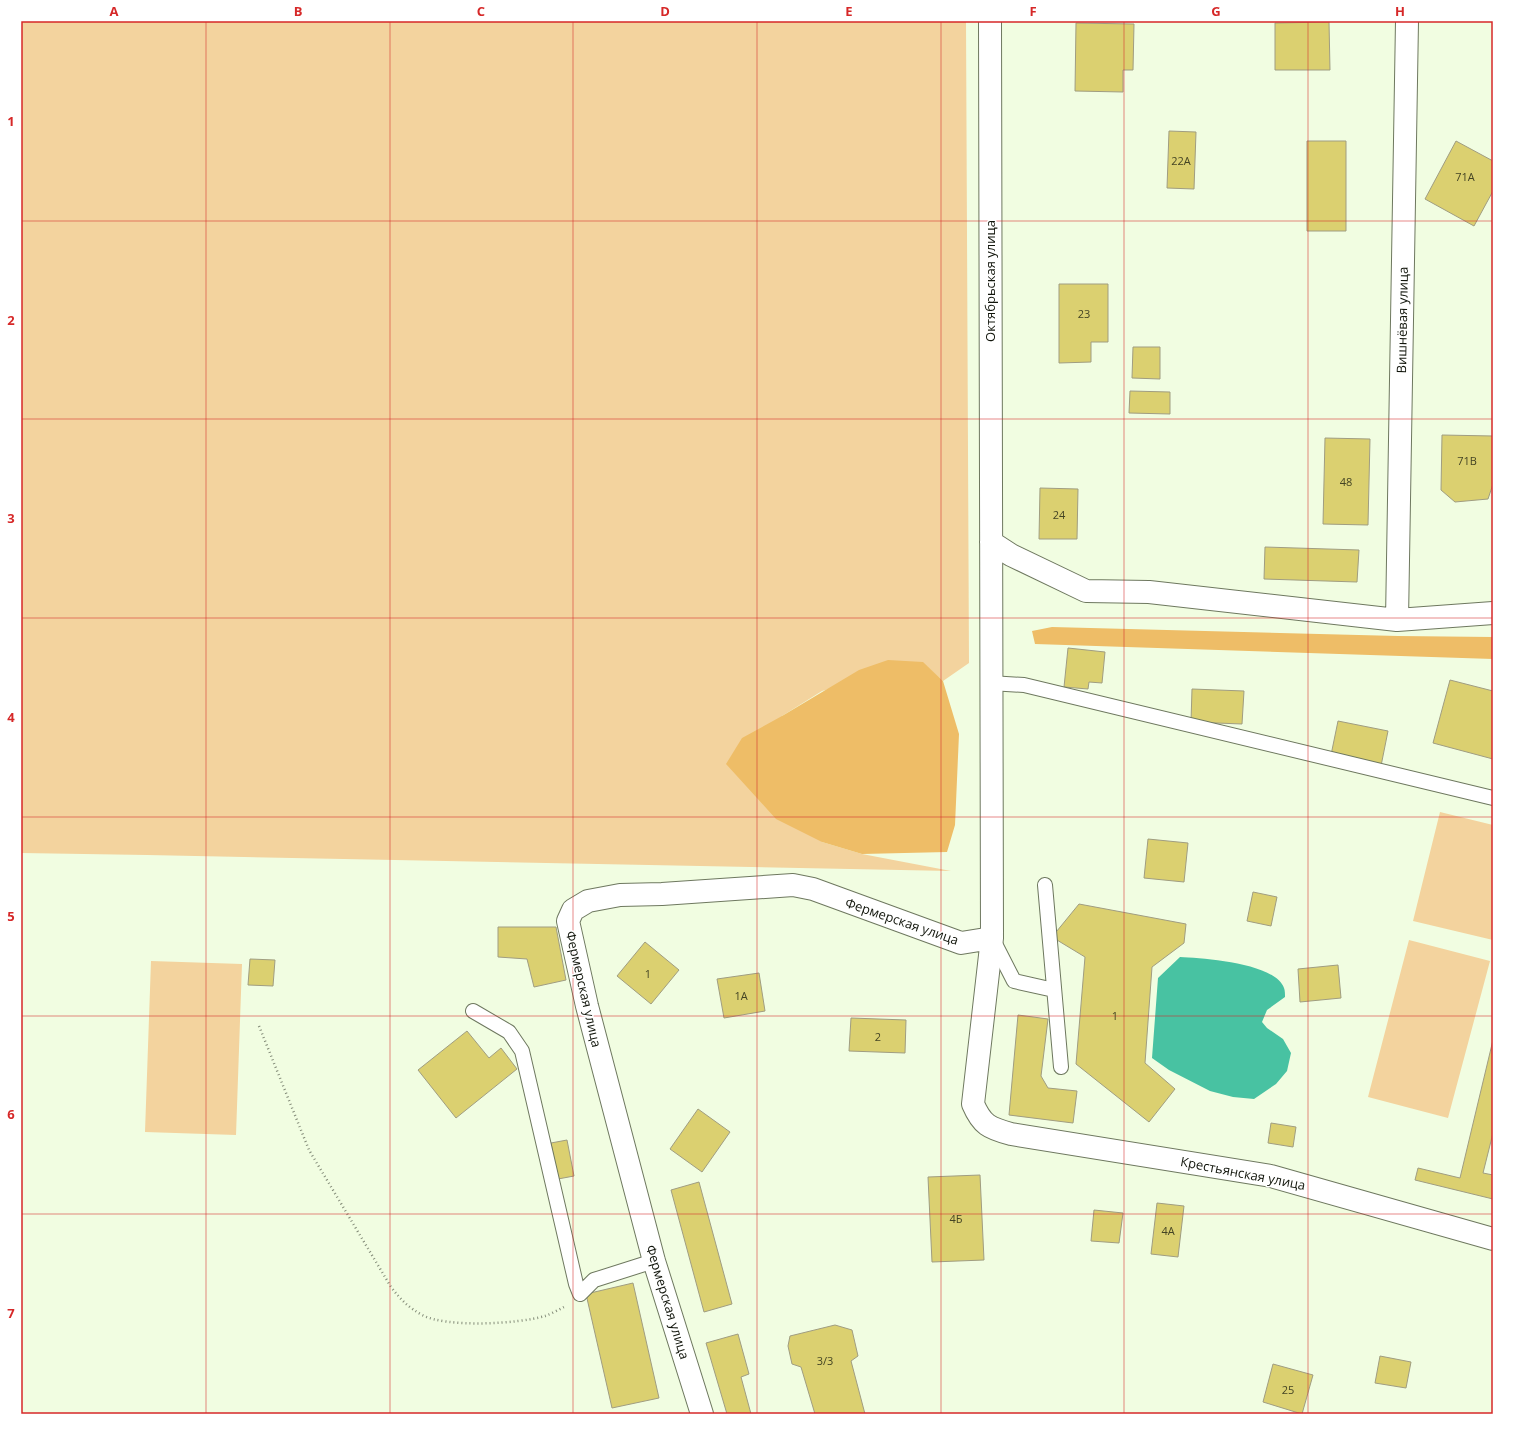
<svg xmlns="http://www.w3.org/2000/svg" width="1514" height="1435" viewBox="0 0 1514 1435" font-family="'Open Sans',sans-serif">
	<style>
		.green { fill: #f3d39e }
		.forest { fill: #eebd67 }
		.water { fill: #48c2a2 }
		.building { fill: #dbd070; stroke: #a09d81 }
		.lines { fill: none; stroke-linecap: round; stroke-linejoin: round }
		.service-casing { stroke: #6e785f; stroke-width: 16 }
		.minor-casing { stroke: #6e785f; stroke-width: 24 }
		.path { stroke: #848c79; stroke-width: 2.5; stroke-dasharray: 1 3; stroke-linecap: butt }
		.service { stroke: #fff; stroke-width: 14 }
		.minor { stroke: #fff; stroke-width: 22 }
		.grid { fill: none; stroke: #d62828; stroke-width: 1; stroke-opacity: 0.55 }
		.labels { text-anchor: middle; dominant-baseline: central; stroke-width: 3; stroke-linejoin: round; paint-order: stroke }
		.number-label { font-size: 11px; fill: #444424 }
		.street-label { font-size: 13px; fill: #11150b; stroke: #fff }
		.neatline { fill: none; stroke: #d62828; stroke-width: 1.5 }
		.grid-label { font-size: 13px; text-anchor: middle; font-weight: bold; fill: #d62828 }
	</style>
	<rect width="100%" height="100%" fill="#f1fde1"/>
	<path class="green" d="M21 21H966L969 663 943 681 922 662 822 691 782 716 822 842 862 854 951 871 147 855 21 853Z
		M1440 812 1493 825V940L1413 921Z
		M1409 940 1490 961 1448 1118 1368 1097Z
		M151 961 242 964 236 1135 145 1132Z"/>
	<path class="forest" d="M1052 627 1398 636 1493 637V659L1035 644 1032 631Z
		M888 660 923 662 943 681 959 734 955 825 947 852 862 854 822 842 776 819 726 764 742 738 782 716 859 670Z"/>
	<path class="water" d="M1180 957C1204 958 1275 963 1284 988 1285 990 1285 995 1285 997L1267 1010 1262 1022 1267 1028 1283 1039 1291 1053 1287 1071 1276 1084 1254 1099 1233 1097 1210 1091 1169 1070 1152 1058 1158 978Z"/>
	<path class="building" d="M1329 22 1330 70H1275V23Z
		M1076 23 1134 24 1133 70H1123V92L1075 91Z
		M1169 131 1196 132 1194 189 1167 188Z
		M1307 141H1346V231H1307Z
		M1456 141 1493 161V191L1474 226 1425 199Z
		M1059 284H1108V342H1091V362L1059 363Z
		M1133 347H1160V379L1132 378Z
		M1130 391 1170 392V414L1129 413Z
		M1442 435 1493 436V484L1488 499 1455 502 1441 490Z
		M1325 438 1370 439 1368 525 1323 524Z
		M1040 488 1078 489 1077 539H1039Z
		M1265 547 1359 550 1357 582 1264 579Z
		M1068 648 1105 652 1102 683 1089 682 1088 689 1064 687Z
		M1450 680 1493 691V759L1433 743Z
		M1192 689 1244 691 1242 724 1191 722Z
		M1338 721 1388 731 1381 766 1331 755Z
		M1148 839 1188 843 1184 882 1144 878Z
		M1253 892 1277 897 1271 926 1247 921Z
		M1079 904 1186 924 1184 943 1152 967 1145 1063 1175 1089 1149 1122 1076 1064 1085 957 1052 937Z
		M498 927H556L566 980 534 987 527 959 498 957Z
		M645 942 679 970 651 1004 617 976Z
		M250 959 275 960 273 986 248 985Z
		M1338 965 1341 998 1300 1002 1298 969Z
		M759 973 765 1011 724 1018 717 979Z
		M1018 1015 1048 1019 1041 1076 1048 1088 1077 1091 1073 1123 1009 1115Z
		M851 1018 906 1020 905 1053 849 1051Z
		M467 1031 489 1058 501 1048 517 1069 456 1118 418 1070Z
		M1493 1040V1133L1483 1173 1493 1175V1199L1415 1180 1418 1168 1460 1178Z
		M698 1109 730 1132 702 1172 670 1149Z
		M1271 1123 1296 1127 1293 1147 1268 1143Z
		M567 1140 574 1176 558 1179 551 1143Z
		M980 1175 984 1260 932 1262 928 1177Z
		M699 1182 732 1304 704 1312 671 1190Z
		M1157 1203 1184 1206 1178 1257 1151 1254Z
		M1094 1210 1123 1213 1119 1243 1091 1241Z
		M633 1283 659 1398 612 1408 586 1294Z
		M835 1325 852 1330 858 1356 851 1361 865 1414H815L801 1367 792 1364 788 1346 790 1336Z
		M738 1334 749 1374 741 1377 751 1414H727L706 1343Z
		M1380 1356 1411 1362 1406 1388 1375 1383Z
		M1273 1364 1313 1375 1302 1414 1263 1402Z"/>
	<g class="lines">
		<g class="service-casing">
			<path id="service" d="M990 683 1024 685 1493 798
				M1045 885 1061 1067
				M993 940 1014 981 1054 990
				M473 1011 509 1032 522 1051 576 1284 580 1294 594 1280 654 1261"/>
		</g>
		<g class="minor-casing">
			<path id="minor" d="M990 21 992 938 973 1104C982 1125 989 1128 1011 1134L1271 1176 1493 1239
				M991 542 1011 555 1086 591 1149 592 1397 620 1493 613
				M1397 620 1407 21
				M702 1414 654 1261 587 1006 568 921 573 910 588 901 620 895 662 894 793 885 813 889 961 943 992 938"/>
		</g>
		<path class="path" d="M259 1026 309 1150 391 1287C401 1300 408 1307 422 1315 447 1328 518 1324 545 1316 551 1314 558 1310 564 1307"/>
		<use href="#service" class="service"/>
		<use href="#minor" class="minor"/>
	</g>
	<path class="grid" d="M206 21V1414M390 21V1414M573 21V1414M757 21V1414M941 21V1414M1124 21V1414M1308 21V1414M21 221H1493M21 419H1493M21 618H1493M21 817H1493M21 1016H1493M21 1214H1493"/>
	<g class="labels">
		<g class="number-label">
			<text x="1181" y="160">22А</text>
			<text x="1465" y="176">71А</text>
			<text x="1084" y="313">23</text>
			<text x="1467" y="460">71В</text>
			<text x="1346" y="481">48</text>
			<text x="1059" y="514">24</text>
			<text x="648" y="973">1</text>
			<text x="741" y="995">1А</text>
			<text x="1115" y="1015">1</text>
			<text x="878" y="1036">2</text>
			<text x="956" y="1218">4Б</text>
			<text x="1168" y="1230">4А</text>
			<text x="825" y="1360">3/3</text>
			<text x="1288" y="1389">25</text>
		</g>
		<g class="street-label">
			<text transform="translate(990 281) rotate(-90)">Октябрьская улица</text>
			<text transform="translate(1402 320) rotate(-89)">Вишнёвая улица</text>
			<text transform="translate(902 921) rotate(19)">Фермерская улица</text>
			<text transform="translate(584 989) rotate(77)">Фермерская улица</text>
			<text transform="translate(1243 1173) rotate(11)">Крестьянская улица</text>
			<text transform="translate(668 1302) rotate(73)">Фермерская улица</text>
		</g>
	</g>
	<rect width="1514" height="1435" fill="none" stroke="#ffffff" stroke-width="44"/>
	<rect x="22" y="22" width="1470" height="1391" class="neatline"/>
	<g class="grid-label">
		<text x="114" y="16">A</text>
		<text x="298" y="16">B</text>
		<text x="481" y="16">C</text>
		<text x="665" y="16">D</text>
		<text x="849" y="16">E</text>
		<text x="1033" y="16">F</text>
		<text x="1216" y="16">G</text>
		<text x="1400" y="16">H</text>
		<text x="11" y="126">1</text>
		<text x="11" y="325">2</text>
		<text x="11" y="523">3</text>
		<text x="11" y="722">4</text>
		<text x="11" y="921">5</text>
		<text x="11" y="1119">6</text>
		<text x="11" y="1318">7</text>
	</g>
</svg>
